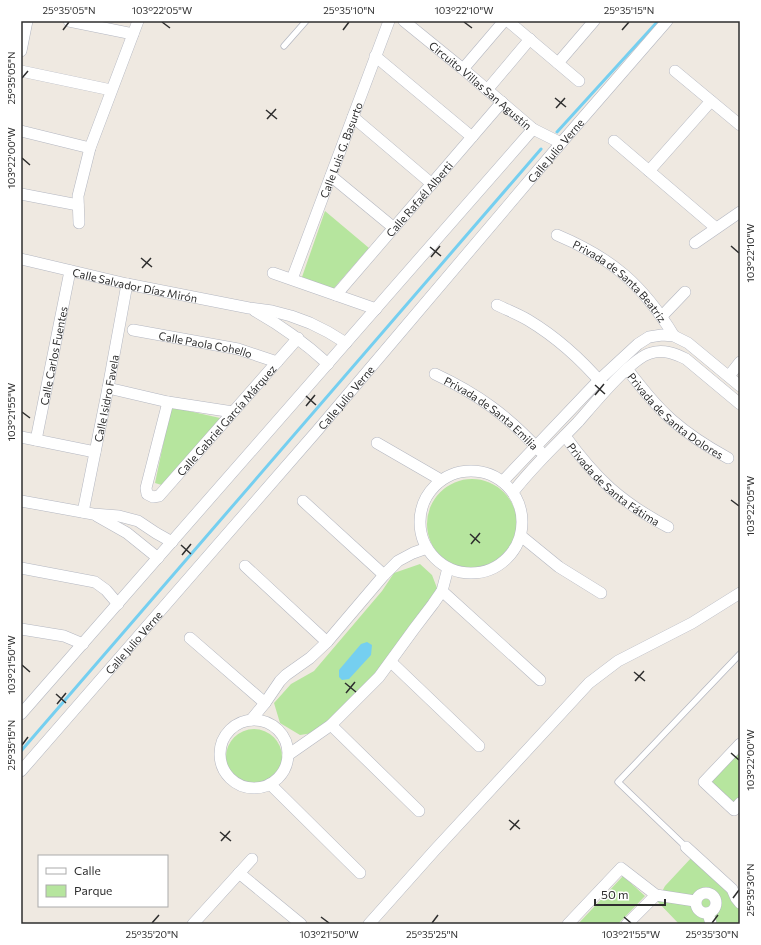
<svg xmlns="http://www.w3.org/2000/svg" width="761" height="945" viewBox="0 0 761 945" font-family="Commissioner,sans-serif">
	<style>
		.green { fill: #b6e59e }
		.water { fill: #75cff0 }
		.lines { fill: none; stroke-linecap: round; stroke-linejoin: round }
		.stream { stroke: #75cff0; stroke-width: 3 }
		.service-casing { stroke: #b4b7c1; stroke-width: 7 }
		.minor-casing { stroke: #b4b7c1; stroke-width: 12 }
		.service { stroke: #fff; stroke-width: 5.5 }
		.minor { stroke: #fff; stroke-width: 11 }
		.ticks { fill: none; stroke: #2e2e2e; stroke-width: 1.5 }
		.labels { text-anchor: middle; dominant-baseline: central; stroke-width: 3; stroke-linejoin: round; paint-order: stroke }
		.street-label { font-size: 11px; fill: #2e2e2e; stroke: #fff }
		.neatline { fill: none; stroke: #2e2e2e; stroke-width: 1.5 }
		.ticks-label { font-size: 10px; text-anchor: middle; fill: #2e2e2e }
	</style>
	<rect width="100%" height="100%" fill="#efe9e1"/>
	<path class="green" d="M325 211 369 248 333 289 302 277Z
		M171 407 220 418V422L165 486 155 483Z
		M427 524a45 45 0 1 1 90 0a45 45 0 1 1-90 0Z
		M420 564 432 575 437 588 428 606 372 681 333 715 319 732 300 735 280 723 274 703 291 684 314 671 382 591 394 573Z
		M226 757a28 28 0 1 1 56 0a28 28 0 1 1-56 0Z
		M740 750V799L735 804 710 782Z
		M692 857 719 883 740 906V924H679L657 901 665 886Z
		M623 876 645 896 618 924H578Z"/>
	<path class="water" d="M367 642 372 645 371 655 349 679 342 680 339 677V670L361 644Z"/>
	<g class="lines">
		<path class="stream" d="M557 132 658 21
			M21 751 541 149"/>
		<g class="service-casing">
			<path id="service" d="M284 46 306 21
				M686 847 618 782 740 654"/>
		</g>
		<g class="minor-casing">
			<g id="minor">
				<path d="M69 21 133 34"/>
				<path id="s1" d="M404 21 463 69 533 129 561 143"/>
				<path d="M508 21 579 81"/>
				<path d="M21 51 27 21"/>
				<path d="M375 56 472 137"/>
				<path d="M558 63 594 21"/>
				<path d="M463 69 504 21"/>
				<path d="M21 71 111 90"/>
				<path d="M675 71 740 125"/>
				<path d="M487 90 530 39"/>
				<path d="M353 117 432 184"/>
				<path d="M21 131 90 148"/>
				<path d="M614 141 716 228"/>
				<path d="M649 171 711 101"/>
				<path d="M331 176 394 228"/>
				<path d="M21 194 78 205"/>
				<path d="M79 223 78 196 90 148 138 21"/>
				<path id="s2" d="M557 235C612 258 643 285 674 336"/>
				<path d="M695 243 740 212"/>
				<path id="s3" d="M21 259 127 284 249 308 272 311 291 316 310 323 328 332 346 343"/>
				<path d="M273 273 376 309"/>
				<path id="s4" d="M292 279 389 21"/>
				<path id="s5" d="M336 295 502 102"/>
				<path d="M497 305C507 310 518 314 528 320 558 338 581 359 604 386"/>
				<path d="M255 311C282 326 305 343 328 364"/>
				<path d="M662 316 685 292"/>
				<path id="s6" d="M133 330 238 349 277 362"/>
				<path id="s7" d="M627 369C641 387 655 405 672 420 689 435 708 447 728 458"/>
				<path id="s8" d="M435 374C478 394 508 416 540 451"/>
				<path d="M729 376 740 362"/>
				<path d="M108 388 168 402 233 412"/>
				<path id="s9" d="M168 402 146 488 147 494 153 497 159 496 298 338"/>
				<path id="s10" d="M565 436C596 479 621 502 668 527"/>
				<path d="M21 437 95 452"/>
				<path id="s11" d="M36 440 70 271"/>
				<path d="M377 443 441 480"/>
				<circle cx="471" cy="522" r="51"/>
				<path d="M503 481 599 380 638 344 649 337 662 335 674 336 688 343 740 386"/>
				<path d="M513 492C533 466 556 445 578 422 593 405 631 358 651 353 664 349 676 354 686 359L740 404"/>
				<path d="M21 501 93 514 119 516 138 521 156 533 172 542"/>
				<path d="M303 501 384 575"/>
				<path id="s12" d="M83 512 108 388 127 284"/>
				<path d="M97 516 127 533 158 558"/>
				<path d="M521 536 559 567 601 593"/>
				<path d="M245 566 327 642"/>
				<path d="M21 568 95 582 106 590 118 604"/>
				<path d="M442 591 540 680"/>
				<path d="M21 629 64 636 83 644"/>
				<path d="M190 638 265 703"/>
				<path d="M391 662 479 746"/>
				<path d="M21 714 533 129"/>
				<path d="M251 720 265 703 280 681 286 675 310 658 327 642 384 575 398 561 413 553 427 548"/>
				<circle cx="254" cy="754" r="34"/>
				<path d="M331 725 419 811"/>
				<path d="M740 744 704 782 734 810 740 803"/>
				<path d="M288 755 331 725 379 677 414 629 433 604 442 591 448 568"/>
				<path id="s13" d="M21 771 316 432 561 143 667 21"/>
				<path d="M270 784 360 873"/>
				<path d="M686 847 732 889 736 898 740 903"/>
				<path d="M239 873 301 924"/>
				<circle cx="706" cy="903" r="10"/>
				<path d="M708 913 711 924"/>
				<path d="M193 924 252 859"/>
				<path d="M369 924 434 851 589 683 618 661 692 623 740 593"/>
				<path d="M568 924 621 868 656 895 695 901"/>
				<path d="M627 924 656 895"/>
			</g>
		</g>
		<use href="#service" class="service"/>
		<use href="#minor" class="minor"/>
	</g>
	<path class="ticks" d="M162 22 170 28M464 22 472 28M63 30 69 22M343 30 349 22M622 30 629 22M22 78 28 71M555 98 566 107M556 108 565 98M266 110 277 119M267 119 276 109M22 158 30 165M731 246 739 253M430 247 441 256M431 257 440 246M141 258 152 267M142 268 151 258M595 385 605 394M595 395 604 384M306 396 316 405M306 406 315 395M22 412 30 418M731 500 739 506M470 534 480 543M471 544 480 533M181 545 191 554M182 555 191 544M22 665 30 672M634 672 645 681M635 681 644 671M345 683 356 692M346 693 355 682M56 694 66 703M57 704 66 693M22 745 28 737M731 753 739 760M509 820 520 829M510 830 519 820M220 832 231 841M221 841 230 831M733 898 739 890M321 917 329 923M624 917 631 923M152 923 159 915M432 923 438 915M712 923 718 915"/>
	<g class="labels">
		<g class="street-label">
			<text stroke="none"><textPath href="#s1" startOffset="100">Circuito Villas San Agustín</textPath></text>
			<text stroke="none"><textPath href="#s4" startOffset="138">Calle Luis G. Basurto</textPath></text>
			<text stroke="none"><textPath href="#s13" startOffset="819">Calle Julio Verne</textPath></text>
			<text stroke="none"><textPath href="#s5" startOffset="127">Calle Rafaél Alberti</textPath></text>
			<text stroke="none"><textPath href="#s2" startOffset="79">Privada de Santa Beatriz</textPath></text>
			<text stroke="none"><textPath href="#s3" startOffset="117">Calle Salvador Díaz Mirón</textPath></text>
			<text stroke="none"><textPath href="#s6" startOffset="74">Calle Paola Cohello</textPath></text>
			<text stroke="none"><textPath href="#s11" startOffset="86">Calle Carlos Fuentes</textPath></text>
			<text stroke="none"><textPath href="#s13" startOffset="495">Calle Julio Verne</textPath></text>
			<text stroke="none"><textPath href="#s12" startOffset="116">Calle Isidro Favela</textPath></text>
			<text stroke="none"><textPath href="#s8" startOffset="69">Privada de Santa Emilia</textPath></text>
			<text stroke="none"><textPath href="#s7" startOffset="68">Privada de Santa Dolores</textPath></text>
			<text stroke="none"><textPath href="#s9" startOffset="209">Calle Gabriel García Márquez</textPath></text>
			<text stroke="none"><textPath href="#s10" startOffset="69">Privada de Santa Fátima</textPath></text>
			<text stroke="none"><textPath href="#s13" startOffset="171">Calle Julio Verne</textPath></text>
		</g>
	</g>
	<rect width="761" height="945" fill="none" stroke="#ffffff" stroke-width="44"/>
	<rect x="38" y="855" width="130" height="52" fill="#ffffff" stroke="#ababab"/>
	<rect x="46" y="868" width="20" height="6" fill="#ffffff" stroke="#ababab"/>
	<text x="74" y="875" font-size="12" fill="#2e2e2e">Calle</text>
	<rect x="46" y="885" width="20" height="12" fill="#b6e59e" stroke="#ababab"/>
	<text x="74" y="895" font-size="12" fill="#2e2e2e">Parque</text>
	<path d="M595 899v6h70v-6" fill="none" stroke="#2e2e2e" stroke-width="2"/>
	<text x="601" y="899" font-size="12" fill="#2e2e2e" stroke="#ffffff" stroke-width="3" paint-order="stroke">50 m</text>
	<rect x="22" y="22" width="717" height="901" class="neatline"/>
	<g class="ticks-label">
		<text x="69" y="14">25°35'05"N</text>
		<text x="162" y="14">103°22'05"W</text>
		<text x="349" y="14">25°35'10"N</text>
		<text x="464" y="14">103°22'10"W</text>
		<text x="629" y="14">25°35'15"N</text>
		<text transform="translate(11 78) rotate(-90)" y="4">25°35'05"N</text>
		<text transform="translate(11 158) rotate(-90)" y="4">103°22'00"W</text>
		<text transform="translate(750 253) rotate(-90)" y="4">103°22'10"W</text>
		<text transform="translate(11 412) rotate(-90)" y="4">103°21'55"W</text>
		<text transform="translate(750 506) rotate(-90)" y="4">103°22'05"W</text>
		<text transform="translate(11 665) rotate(-90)" y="4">103°21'50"W</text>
		<text transform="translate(11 745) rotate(-90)" y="4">25°35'15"N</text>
		<text transform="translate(750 760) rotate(-90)" y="4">103°22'00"W</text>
		<text transform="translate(750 890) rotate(-90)" y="4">25°35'30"N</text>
		<text x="152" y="938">25°35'20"N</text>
		<text x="329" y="938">103°21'50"W</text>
		<text x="432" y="938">25°35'25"N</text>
		<text x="631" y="938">103°21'55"W</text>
		<text x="712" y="938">25°35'30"N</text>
	</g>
</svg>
